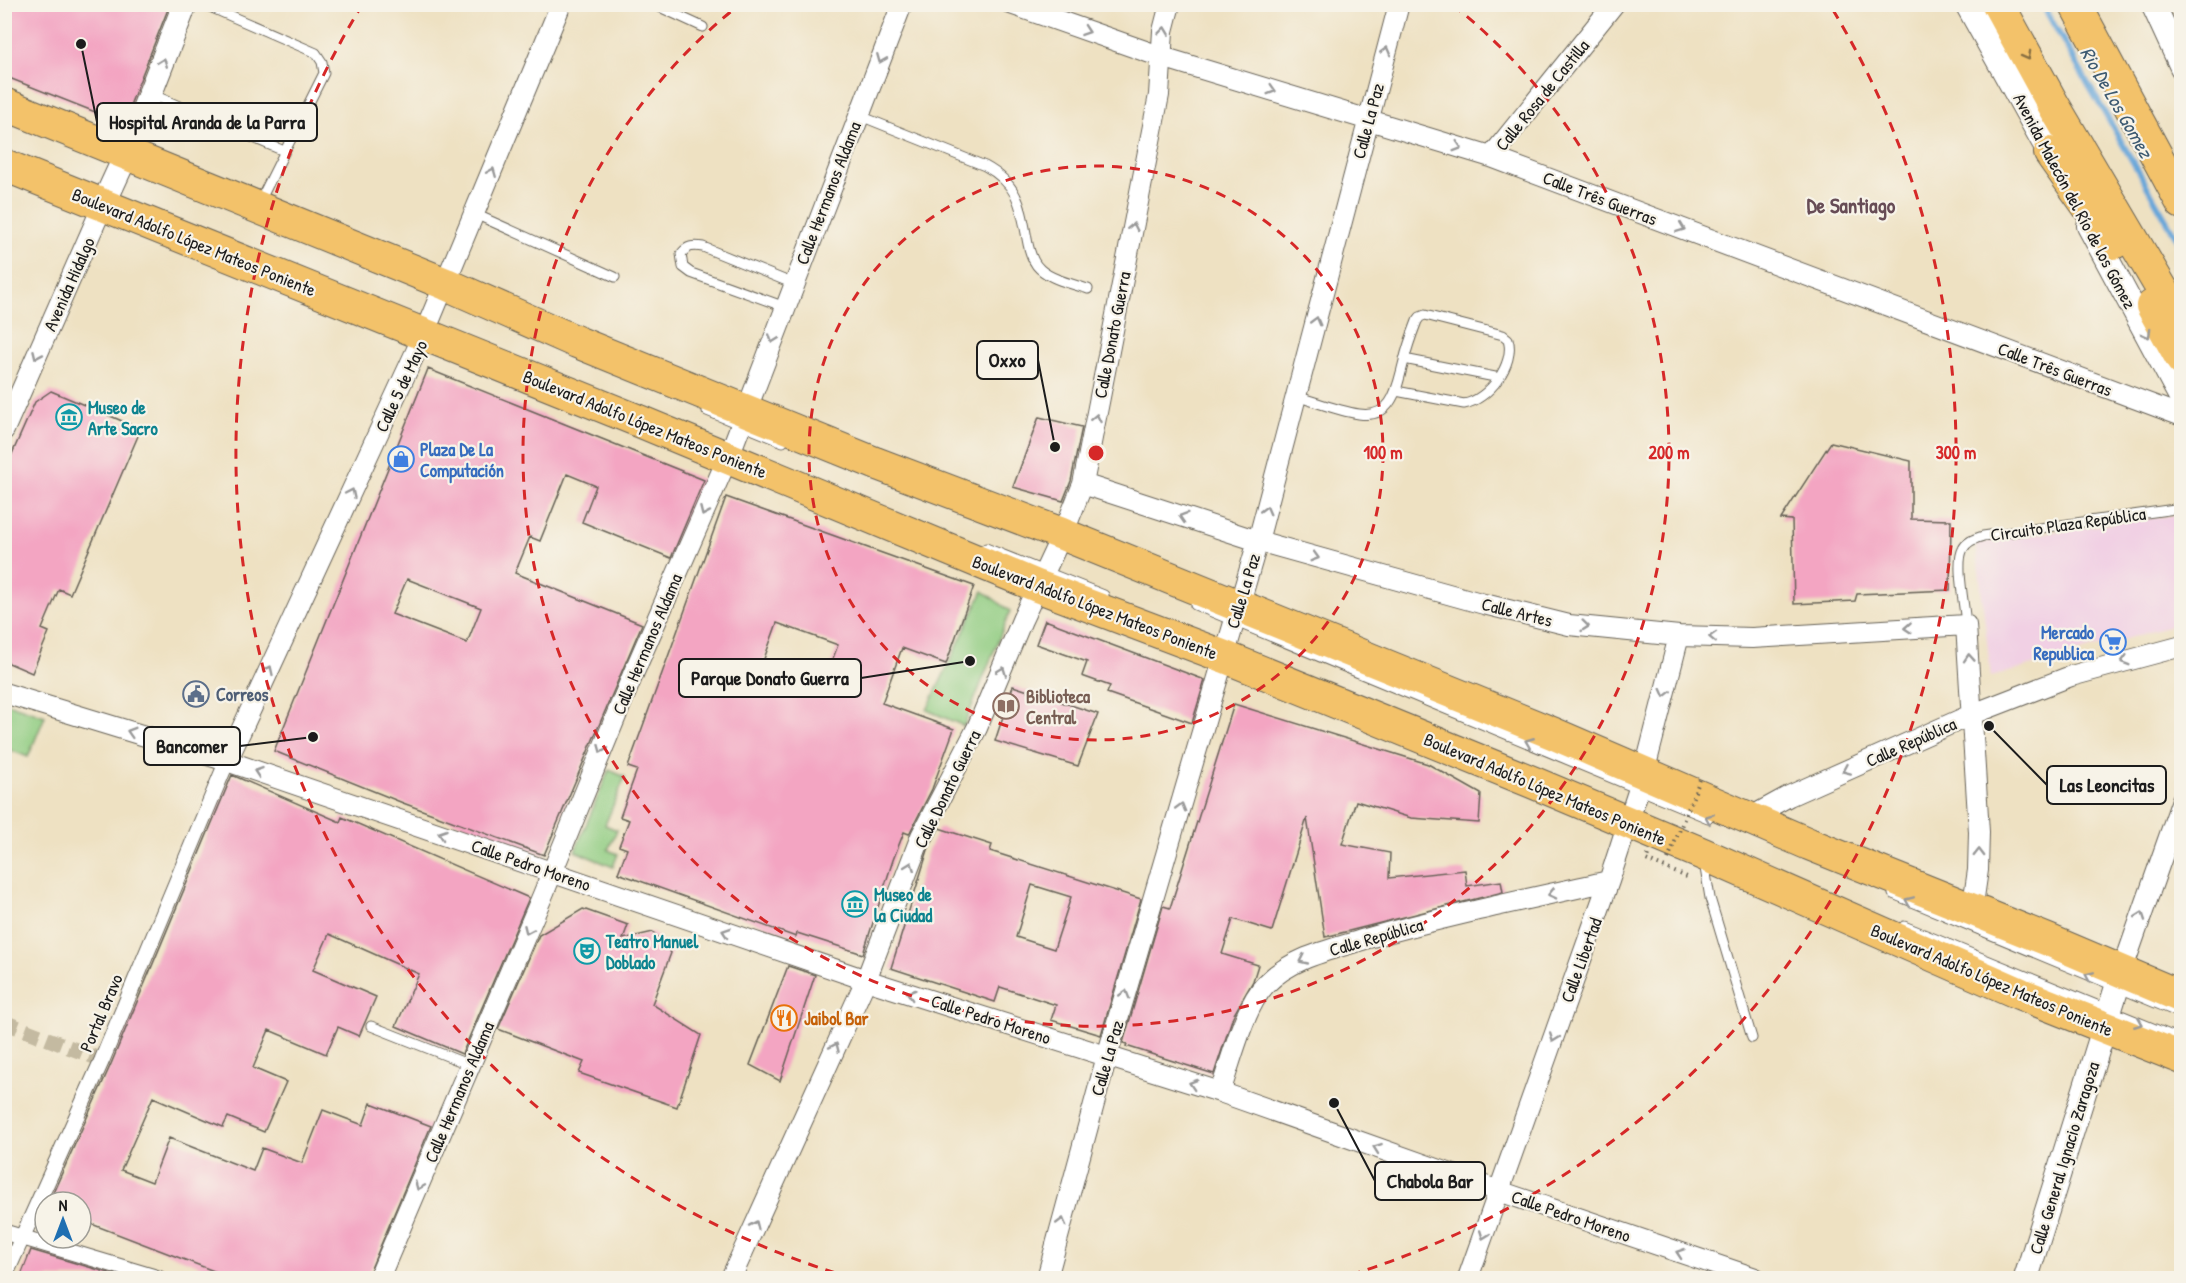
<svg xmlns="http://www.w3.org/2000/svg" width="2186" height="1283" viewBox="0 0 2186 1283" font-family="'Patrick Hand',sans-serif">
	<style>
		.built { fill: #f1d0e4 }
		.green { fill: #90cc81; stroke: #56744e; stroke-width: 1.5 }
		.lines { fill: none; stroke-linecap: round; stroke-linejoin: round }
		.stream { stroke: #66a6d9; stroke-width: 6 }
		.building { fill: #f3a5c2; fill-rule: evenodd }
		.pedestrian-tunnel { stroke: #c4baa1; stroke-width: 15; stroke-dasharray: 15 8; stroke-linecap: butt }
		.service-casing { stroke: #666156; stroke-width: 11 }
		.pedestrian-casing { stroke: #666156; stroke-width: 17 }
		.minor-casing { stroke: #666156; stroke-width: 22 }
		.tertiary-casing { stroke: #666156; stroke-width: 26 }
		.primary-casing { stroke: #666156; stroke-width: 34 }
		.path { stroke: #666156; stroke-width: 4; stroke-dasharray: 1.5 4.5; stroke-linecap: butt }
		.service { stroke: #fff; stroke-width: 9 }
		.pedestrian { stroke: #fff; stroke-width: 15 }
		.minor { stroke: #fff; stroke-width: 20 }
		.tertiary { stroke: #fff; stroke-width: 24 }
		.primary { stroke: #f3c26a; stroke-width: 32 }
		.path-bridge { stroke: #666156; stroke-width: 4; stroke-dasharray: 1.5 4.5; stroke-linecap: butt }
		.oneway { stroke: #999 }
		.oneway2 { stroke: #886f43 }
		.ring { fill: none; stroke: #d62828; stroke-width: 3; stroke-dasharray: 10 8 }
		.labels { text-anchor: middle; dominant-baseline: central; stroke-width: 4.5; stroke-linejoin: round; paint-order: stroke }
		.street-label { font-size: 18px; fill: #1c1c1c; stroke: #f7f3e8 }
		.culture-label { font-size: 18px; font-weight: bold; fill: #0d838f; stroke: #f7f3e8; text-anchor: start }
		.shop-label { font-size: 18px; font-weight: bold; fill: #366cbe; stroke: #f7f3e8; text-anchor: start }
		.service-label { font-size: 18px; font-weight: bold; fill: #4e5e75; stroke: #f7f3e8; text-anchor: start }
		.education-label { font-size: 18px; font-weight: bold; fill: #785e54; stroke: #f7f3e8; text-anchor: start }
		.food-label { font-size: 18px; font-weight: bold; fill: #c56008; stroke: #f7f3e8; text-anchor: start }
		.water-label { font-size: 20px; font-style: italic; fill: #3d5a71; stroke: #f7f3e8 }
		.quarter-label { font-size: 21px; font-weight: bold; fill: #674c56; stroke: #f7f3e8 }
		.centre { fill: #d62828; stroke: #f7f3e8; stroke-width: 3 }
		.ring-label { font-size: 18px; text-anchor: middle; font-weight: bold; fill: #d62828; stroke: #f7f3e8; stroke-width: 4.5; stroke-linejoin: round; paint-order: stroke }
		.leader { fill: none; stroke: #1c1c1c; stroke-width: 2 }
		.callout-dot { fill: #1c1c1c; stroke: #f7f3e8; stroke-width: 2 }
		.callout { fill: #f7f3e8; stroke: #1c1c1c; stroke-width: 2 }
		.callout-label { font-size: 20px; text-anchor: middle; font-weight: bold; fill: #1c1c1c }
	</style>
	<rect width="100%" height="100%" fill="#f7f3e8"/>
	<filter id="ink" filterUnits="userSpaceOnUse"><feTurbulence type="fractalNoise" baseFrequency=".0167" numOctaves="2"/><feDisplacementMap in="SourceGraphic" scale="12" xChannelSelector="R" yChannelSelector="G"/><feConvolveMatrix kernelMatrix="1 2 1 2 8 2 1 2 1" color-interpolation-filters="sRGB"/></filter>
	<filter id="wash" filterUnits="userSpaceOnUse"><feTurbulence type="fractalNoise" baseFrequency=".008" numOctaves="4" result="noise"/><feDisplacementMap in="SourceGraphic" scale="24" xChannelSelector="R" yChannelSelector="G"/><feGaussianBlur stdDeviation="1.35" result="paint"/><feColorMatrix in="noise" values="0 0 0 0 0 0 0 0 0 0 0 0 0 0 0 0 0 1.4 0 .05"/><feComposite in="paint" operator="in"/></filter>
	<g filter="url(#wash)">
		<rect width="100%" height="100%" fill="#eee1c2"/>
		<path class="built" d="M2181 514V623L1991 677 1976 543Z"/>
		<path class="green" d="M983 591 1010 611 964 726 927 710Z
			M4 702 45 716 28 757 5 748Z
			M609 770 625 777 605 825 617 830 608 850 618 854 613 867 575 851Z"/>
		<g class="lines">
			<path class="stream" d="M2042 4 2182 247"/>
		</g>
		<g id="blocks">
			<path class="building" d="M8 4H170L123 123 4 76V13Z
				M428 369 704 480 671 558 582 522 596 486 567 474 540 541 530 537 515 573 642 624 544 855 403 803 274 751ZM407 579 481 608 467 643 392 614Z
				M51 391 141 429 70 594 59 589 42 629 49 632 32 673 4 661V472L35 402Z
				M1039 417 1082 427 1071 481 1063 501 1013 487Z
				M1831 442 1911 461V519L1951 520 1950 590 1857 594 1855 601 1794 604 1792 520 1781 519Z
				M726 497 974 586 946 664 902 648 882 703 954 729 932 789 909 834 904 832 893 860 863 954 797 933 796 937 618 873 627 849 619 846 629 820 620 817 637 770 628 767ZM777 623 838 645 824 682 814 679 810 688 760 670Z
				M1045 620 1205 680 1192 723 1107 693 1110 686 1082 676 1087 662 1036 644Z
				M1013 686 1098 714 1078 766 995 741Z
				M1234 704 1428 764 1481 794 1479 823 1411 818 1356 801 1342 844 1390 853 1389 878 1465 870 1467 886 1501 881 1503 892 1325 937 1307 818 1272 931 1233 919 1222 954 1258 965 1253 981 1233 1016 1214 1074 1126 1046 1127 1044 1123 1043 1163 906 1170 908Z
				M232 775 340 822 342 817 529 898 462 1054 396 1026 419 974 329 934 313 970 376 997 359 1036 338 1027 326 1054 269 1030 253 1068 286 1082 264 1132 228 1117 223 1127 153 1097 121 1170 152 1182 169 1138 253 1171 262 1148 302 1163 323 1110 363 1125 371 1103 431 1126 367 1278H232L81 1220V1202H49L111 1064Z
				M939 828 992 845 990 851 1141 899 1101 1035 1051 1020 1056 1005 1000 987 995 1002 891 968 928 850ZM1032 885 1071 897 1054 949 1016 937Z
				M583 909 628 925 623 939 653 932 671 953 652 1004 701 1035 677 1107 579 1073 584 1062 498 1029 539 935Z
				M788 966 815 975 780 1081 750 1065Z
				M31 1250 126 1278H20Z"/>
		</g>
	</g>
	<g filter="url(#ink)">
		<use href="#blocks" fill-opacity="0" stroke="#666156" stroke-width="1.5"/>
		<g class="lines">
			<path class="pedestrian-tunnel" d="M4 1022 102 1060"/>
			<g class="service-casing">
				<path id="service" d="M203 4 316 53 322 62 324 73 259 203
					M653 4 703 27
					M151 94 284 151
					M858 115 985 166C1020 185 1021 208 1028 244 1030 253 1033 263 1040 269 1052 280 1073 284 1088 289
					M475 214 615 277
					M785 307 691 273 683 267 681 254C687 246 693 245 703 247L794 284
					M1404 359 1500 378
					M1296 396C1316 402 1338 411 1359 414 1394 419 1397 386 1404 361 1407 347 1412 334 1417 321L1420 317 1425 315 1503 335 1508 339C1516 364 1488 400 1464 404L1396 391
					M707 411 783 442
					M986 548 1104 595
					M1195 605 1708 818
					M1966 625C1965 607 1955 563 1963 549 1967 541 1975 539 1983 536L2182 508
					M1704 862 1710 898 1752 1038
					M1893 894 2182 1014
					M1904 926 2182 1040
					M371 1026 470 1065"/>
			</g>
			<g class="pedestrian-casing">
				<path id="pedestrian" d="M4 1232 158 1278
					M4 1278 102 1060 227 761"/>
			</g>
			<g class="minor-casing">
				<path id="minor" d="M1011 4 1162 57 1491 157 2182 416
					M1491 157 1614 4
					M4 430 103 205
					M1083 484 1258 541 1484 604 1569 625 1679 636 1752 638 1966 625 1979 832 1978 870 1972 911
					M4 693 227 761 866 980 1220 1092 1499 1191 1755 1278
					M227 761 424 334 561 4
					M1749 818 1789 796 1973 714 2071 676 2182 646
					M2122 971 2182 800
					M1220 1092C1231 1062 1244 1006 1266 984 1292 957 1331 950 1365 939 1445 916 1528 899 1609 881
					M379 1278 542 897 634 672 732 448 902 4
					M731 1278 866 980 921 836 977 728 1022 620 1067 524 1083 484 1159 95 1163 31 1170 4
					M1047 1278 1107 1056 1258 541 1399 4
					M1468 1278 1609 881 1644 773 1679 636"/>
			</g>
			<g class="tertiary-casing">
				<path id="tertiary" d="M1967 4 2057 166
					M2153 4 2182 67
					M103 205 126 155 185 4
					M2089 226 2182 399
					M2026 1278 2122 971"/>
			</g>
			<g class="primary-casing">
				<path id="primary" d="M1998 4 2054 106 2182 323
					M2075 4 2182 203
					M4 104 446 284 577 342 875 463 1062 534 1552 733 1809 844 2048 940 2182 997
					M2050 153 2114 243
					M4 165 639 421 1037 586 1225 657 1532 782 1703 854 2021 994 2182 1058
					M2152 306 2182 360"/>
			</g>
			<path class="path" d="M1648 855 1646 860 1687 877 1688 875"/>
			<use href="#service" class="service"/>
			<use href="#pedestrian" class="pedestrian"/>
			<use href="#minor" class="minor"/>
			<use href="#tertiary" class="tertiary"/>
			<use href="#primary" class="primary"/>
			<path class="path-bridge" d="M1668 859 1701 777"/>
		</g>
		<defs><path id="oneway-chevron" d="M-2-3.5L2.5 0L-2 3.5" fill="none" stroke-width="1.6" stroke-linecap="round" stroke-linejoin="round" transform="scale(1.5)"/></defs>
		<g class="oneway">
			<use href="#oneway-chevron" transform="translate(1086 31) rotate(19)"/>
			<use href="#oneway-chevron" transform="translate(1164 31) rotate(-83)"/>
			<use href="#oneway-chevron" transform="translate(1386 51) rotate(-75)"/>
			<use href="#oneway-chevron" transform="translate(881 59) rotate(112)"/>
			<use href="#oneway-chevron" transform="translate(163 62) rotate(-69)"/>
			<use href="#oneway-chevron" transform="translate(1272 90) rotate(17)"/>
			<use href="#oneway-chevron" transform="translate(1458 147) rotate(17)"/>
			<use href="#oneway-chevron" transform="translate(492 172) rotate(-68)"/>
			<use href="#oneway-chevron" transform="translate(1133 227) rotate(-79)"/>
			<use href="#oneway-chevron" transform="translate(1681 228) rotate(21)"/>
			<use href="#oneway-chevron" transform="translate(1316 321) rotate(-75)"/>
			<use href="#oneway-chevron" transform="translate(2147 334) rotate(62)"/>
			<use href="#oneway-chevron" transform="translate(773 339) rotate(110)"/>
			<use href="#oneway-chevron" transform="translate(37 355) rotate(114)"/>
			<use href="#oneway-chevron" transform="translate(1096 418) rotate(-79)"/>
			<use href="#oneway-chevron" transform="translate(351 493) rotate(-65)"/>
			<use href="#oneway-chevron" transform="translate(1266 510) rotate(-75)"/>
			<use href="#oneway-chevron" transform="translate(704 512) rotate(114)"/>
			<use href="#oneway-chevron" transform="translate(1183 517) rotate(-162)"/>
			<use href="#oneway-chevron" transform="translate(1315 557) rotate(16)"/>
			<use href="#oneway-chevron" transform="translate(1585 626) rotate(6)"/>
			<use href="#oneway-chevron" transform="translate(1908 628) rotate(176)"/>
			<use href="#oneway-chevron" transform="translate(1713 637) rotate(-178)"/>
			<use href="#oneway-chevron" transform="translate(1969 658) rotate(-94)"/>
			<use href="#oneway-chevron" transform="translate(2125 661) rotate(164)"/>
			<use href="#oneway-chevron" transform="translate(269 670) rotate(-65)"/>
			<use href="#oneway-chevron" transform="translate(1002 671) rotate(-69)"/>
			<use href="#oneway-chevron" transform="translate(1665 693) rotate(104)"/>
			<use href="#oneway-chevron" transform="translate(131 732) rotate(-163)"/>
			<use href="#oneway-chevron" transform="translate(1529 742) rotate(-158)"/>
			<use href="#oneway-chevron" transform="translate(602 749) rotate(112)"/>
			<use href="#oneway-chevron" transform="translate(1846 770) rotate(156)"/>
			<use href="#oneway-chevron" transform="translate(258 772) rotate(-161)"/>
			<use href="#oneway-chevron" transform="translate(1181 807) rotate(-74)"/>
			<use href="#oneway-chevron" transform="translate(1709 818) rotate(-157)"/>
			<use href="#oneway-chevron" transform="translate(442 834) rotate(-161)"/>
			<use href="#oneway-chevron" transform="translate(1979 853) rotate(-89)"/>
			<use href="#oneway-chevron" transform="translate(910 866) rotate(-70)"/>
			<use href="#oneway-chevron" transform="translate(1552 894) rotate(167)"/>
			<use href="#oneway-chevron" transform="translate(1909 901) rotate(-157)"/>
			<use href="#oneway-chevron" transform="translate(2141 916) rotate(-71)"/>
			<use href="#oneway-chevron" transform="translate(528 930) rotate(114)"/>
			<use href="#oneway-chevron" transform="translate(726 932) rotate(-161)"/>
			<use href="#oneway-chevron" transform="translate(1303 960) rotate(155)"/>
			<use href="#oneway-chevron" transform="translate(2089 976) rotate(-157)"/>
			<use href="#oneway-chevron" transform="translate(911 994) rotate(-162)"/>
			<use href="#oneway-chevron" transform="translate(1125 994) rotate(-74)"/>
			<use href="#oneway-chevron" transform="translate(2139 1023) rotate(22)"/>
			<use href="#oneway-chevron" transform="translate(1554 1038) rotate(110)"/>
			<use href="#oneway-chevron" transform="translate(835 1047) rotate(-66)"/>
			<use href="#oneway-chevron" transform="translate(1193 1084) rotate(-162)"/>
			<use href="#oneway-chevron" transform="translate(1377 1148) rotate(-160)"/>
			<use href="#oneway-chevron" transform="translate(419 1186) rotate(113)"/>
			<use href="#oneway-chevron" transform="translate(1062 1222) rotate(-75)"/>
			<use href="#oneway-chevron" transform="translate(755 1225) rotate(-66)"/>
			<use href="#oneway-chevron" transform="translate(1484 1235) rotate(110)"/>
			<use href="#oneway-chevron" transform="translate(1680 1253) rotate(-161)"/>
		</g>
		<use class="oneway2" href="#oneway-chevron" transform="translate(2027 56) rotate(61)"/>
	</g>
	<g class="ring">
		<circle cx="1096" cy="453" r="287"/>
		<path d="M1453 5A573 573 0 1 1 739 5"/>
		<path d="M852 1278A860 860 0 0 1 359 10M1833 10A860 860 0 0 1 1340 1278"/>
	</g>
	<defs>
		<g id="museum-ring" transform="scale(1.35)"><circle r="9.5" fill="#f7f3e8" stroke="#0f9aa8" stroke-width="1.5"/><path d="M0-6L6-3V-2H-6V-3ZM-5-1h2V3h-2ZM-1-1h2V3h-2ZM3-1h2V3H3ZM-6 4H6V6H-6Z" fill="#0f9aa8"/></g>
		<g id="shop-ring" transform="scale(1.35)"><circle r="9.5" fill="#f7f3e8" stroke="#3f7fe0" stroke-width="1.5"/><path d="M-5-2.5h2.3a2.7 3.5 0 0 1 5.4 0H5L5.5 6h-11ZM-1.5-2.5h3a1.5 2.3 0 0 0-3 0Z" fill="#3f7fe0"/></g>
		<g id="supermarket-ring" transform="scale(1.35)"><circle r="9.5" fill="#f7f3e8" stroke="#3f7fe0" stroke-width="1.5"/><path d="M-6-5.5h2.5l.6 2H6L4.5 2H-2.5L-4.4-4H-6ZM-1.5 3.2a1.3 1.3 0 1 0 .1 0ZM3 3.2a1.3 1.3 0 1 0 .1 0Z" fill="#3f7fe0"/></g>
		<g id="civic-ring" transform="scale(1.35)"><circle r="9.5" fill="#f7f3e8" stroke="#5c6f8a" stroke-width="1.5"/><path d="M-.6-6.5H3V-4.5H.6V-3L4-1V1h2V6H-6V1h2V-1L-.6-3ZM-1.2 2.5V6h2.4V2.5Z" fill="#5c6f8a"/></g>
		<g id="library-ring" transform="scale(1.35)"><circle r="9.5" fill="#f7f3e8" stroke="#8d6e63" stroke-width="1.5"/><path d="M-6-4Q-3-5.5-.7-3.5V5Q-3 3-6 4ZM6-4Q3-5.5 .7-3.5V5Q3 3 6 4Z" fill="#8d6e63"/></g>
		<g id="theatre-ring" transform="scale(1.35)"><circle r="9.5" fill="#f7f3e8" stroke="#0f9aa8" stroke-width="1.5"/><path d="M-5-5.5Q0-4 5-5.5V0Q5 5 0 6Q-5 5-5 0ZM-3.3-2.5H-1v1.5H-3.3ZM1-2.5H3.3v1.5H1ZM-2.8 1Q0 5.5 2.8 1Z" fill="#0f9aa8"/></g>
		<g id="restaurant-ring" transform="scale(1.35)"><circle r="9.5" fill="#f7f3e8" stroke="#e8710a" stroke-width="1.5"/><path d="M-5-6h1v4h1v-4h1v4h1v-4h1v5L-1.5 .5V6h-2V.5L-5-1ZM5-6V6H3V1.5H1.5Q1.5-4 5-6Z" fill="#e8710a"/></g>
	</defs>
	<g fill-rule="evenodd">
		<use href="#museum-ring" x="69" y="417"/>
		<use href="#shop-ring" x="401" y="459"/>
		<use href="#supermarket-ring" x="2113" y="642"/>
		<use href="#civic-ring" x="196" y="694"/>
		<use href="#library-ring" x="1006" y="706"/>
		<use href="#museum-ring" x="855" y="904"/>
		<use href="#theatre-ring" x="587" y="951"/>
		<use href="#restaurant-ring" x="784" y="1018"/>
	</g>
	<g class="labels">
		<g class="street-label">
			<text transform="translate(1542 95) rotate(-51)">Calle Rosa de Castilla</text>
			<text transform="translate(1368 121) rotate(-75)">Calle La Paz</text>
			<text transform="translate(828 193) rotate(-69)">Calle Hermanos Aldama</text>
			<text transform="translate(1600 198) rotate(21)">Calle Três Guerras</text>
			<text transform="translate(2075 201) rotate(62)">Avenida Malecón del Río de los Gómez</text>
			<text transform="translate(194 242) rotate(22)">Boulevard Adolfo López Mateos Poniente</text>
			<text transform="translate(69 284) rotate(-66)">Avenida Hidalgo</text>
			<text transform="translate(1112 335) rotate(-79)">Calle Donato Guerra</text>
			<text transform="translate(2055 369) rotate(21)">Calle Três Guerras</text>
			<text transform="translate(401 386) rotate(-65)">Calle 5 de Mayo</text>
			<text transform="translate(645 424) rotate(22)">Boulevard Adolfo López Mateos Poniente</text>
			<text transform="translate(2068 524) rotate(-8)">Circuito Plaza República</text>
			<text transform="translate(1243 591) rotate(-73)">Calle La Paz</text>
			<text transform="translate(1095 607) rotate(21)">Boulevard Adolfo López Mateos Poniente</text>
			<text transform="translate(1517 612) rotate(14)">Calle Artes</text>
			<text transform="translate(647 644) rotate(-67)">Calle Hermanos Aldama</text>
			<text transform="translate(1911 742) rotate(-24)">Calle República</text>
			<text transform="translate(947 789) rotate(-64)">Calle Donato Guerra</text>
			<text transform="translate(1545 789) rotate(23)">Boulevard Adolfo López Mateos Poniente</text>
			<text transform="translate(531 865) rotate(19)">Calle Pedro Moreno</text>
			<text transform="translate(1376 937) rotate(-16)">Calle República</text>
			<text transform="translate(1581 960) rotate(-70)">Calle Libertad</text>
			<text transform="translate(1992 980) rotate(23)">Boulevard Adolfo López Mateos Poniente</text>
			<text transform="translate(101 1013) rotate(-67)">Portal Bravo</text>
			<text transform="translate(991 1019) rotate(18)">Calle Pedro Moreno</text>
			<text transform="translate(1107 1058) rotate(-74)">Calle La Paz</text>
			<text transform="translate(459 1092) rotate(-67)">Calle Hermanos Aldama</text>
			<text transform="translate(2064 1158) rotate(-73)">Calle General Ignacio Zaragoza</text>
			<text transform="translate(1571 1216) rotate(19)">Calle Pedro Moreno</text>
		</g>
		<g class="culture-label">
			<text x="88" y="407">Museo de<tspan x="88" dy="21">Arte Sacro</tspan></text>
			<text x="874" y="894">Museo de<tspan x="874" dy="21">la Ciudad</tspan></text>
			<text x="606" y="941">Teatro Manuel<tspan x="606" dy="21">Doblado</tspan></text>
		</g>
		<g class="shop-label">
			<text x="420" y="449">Plaza De La<tspan x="420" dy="21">Computación</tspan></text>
			<text x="2094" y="632" text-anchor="end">Mercado<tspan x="2094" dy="21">Republica</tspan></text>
		</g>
		<g class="service-label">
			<text x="216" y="694">Correos</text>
		</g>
		<g class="education-label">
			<text x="1026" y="696">Biblioteca<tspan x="1026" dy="21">Central</tspan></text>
		</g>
		<g class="food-label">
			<text x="804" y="1018">Jaibol Bar</text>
		</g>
		<g class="water-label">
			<text transform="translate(2117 102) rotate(60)">Rio De Los Gomez</text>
		</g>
		<g class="quarter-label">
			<text x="1851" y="205">De Santiago</text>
		</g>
	</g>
	<circle cx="1096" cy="453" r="9" class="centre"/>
	<g class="ring-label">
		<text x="1383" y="459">100 m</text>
		<text x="1669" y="459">200 m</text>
		<text x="1956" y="459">300 m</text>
	</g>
	<path class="leader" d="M81 44L97 122M1055 447L1038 360M970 661L861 678M313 737L240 746M1989 726L2047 785M1334 1103L1375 1181"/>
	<g class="callout-dot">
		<circle cx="81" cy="44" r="6"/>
		<circle cx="1055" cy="447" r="6"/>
		<circle cx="970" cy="661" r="6"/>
		<circle cx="313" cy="737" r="6"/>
		<circle cx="1989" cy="726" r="6"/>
		<circle cx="1334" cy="1103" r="6"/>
	</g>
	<g class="callout">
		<rect x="97" y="103" width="220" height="38" rx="6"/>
		<rect x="977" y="341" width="61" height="38" rx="6"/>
		<rect x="679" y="659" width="182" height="38" rx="6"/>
		<rect x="144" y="727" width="96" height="38" rx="6"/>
		<rect x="2047" y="766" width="119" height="38" rx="6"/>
		<rect x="1375" y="1162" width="110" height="38" rx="6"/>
	</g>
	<g class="callout-label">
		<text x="207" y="129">Hospital Aranda de la Parra</text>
		<text x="1007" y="367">Oxxo</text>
		<text x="770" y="685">Parque Donato Guerra</text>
		<text x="192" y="753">Bancomer</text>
		<text x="2107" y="792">Las Leoncitas</text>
		<text x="1430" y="1188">Chabola Bar</text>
	</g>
	<rect width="2186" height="1283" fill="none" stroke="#f7f3e8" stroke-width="24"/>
	<g transform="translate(63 1220)"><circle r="28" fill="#f7f3e8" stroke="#9f9d96" stroke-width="1.5"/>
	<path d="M0-4.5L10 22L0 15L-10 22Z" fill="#1f6fb2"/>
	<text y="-9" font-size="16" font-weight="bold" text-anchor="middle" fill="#1c1c1c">N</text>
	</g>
</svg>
